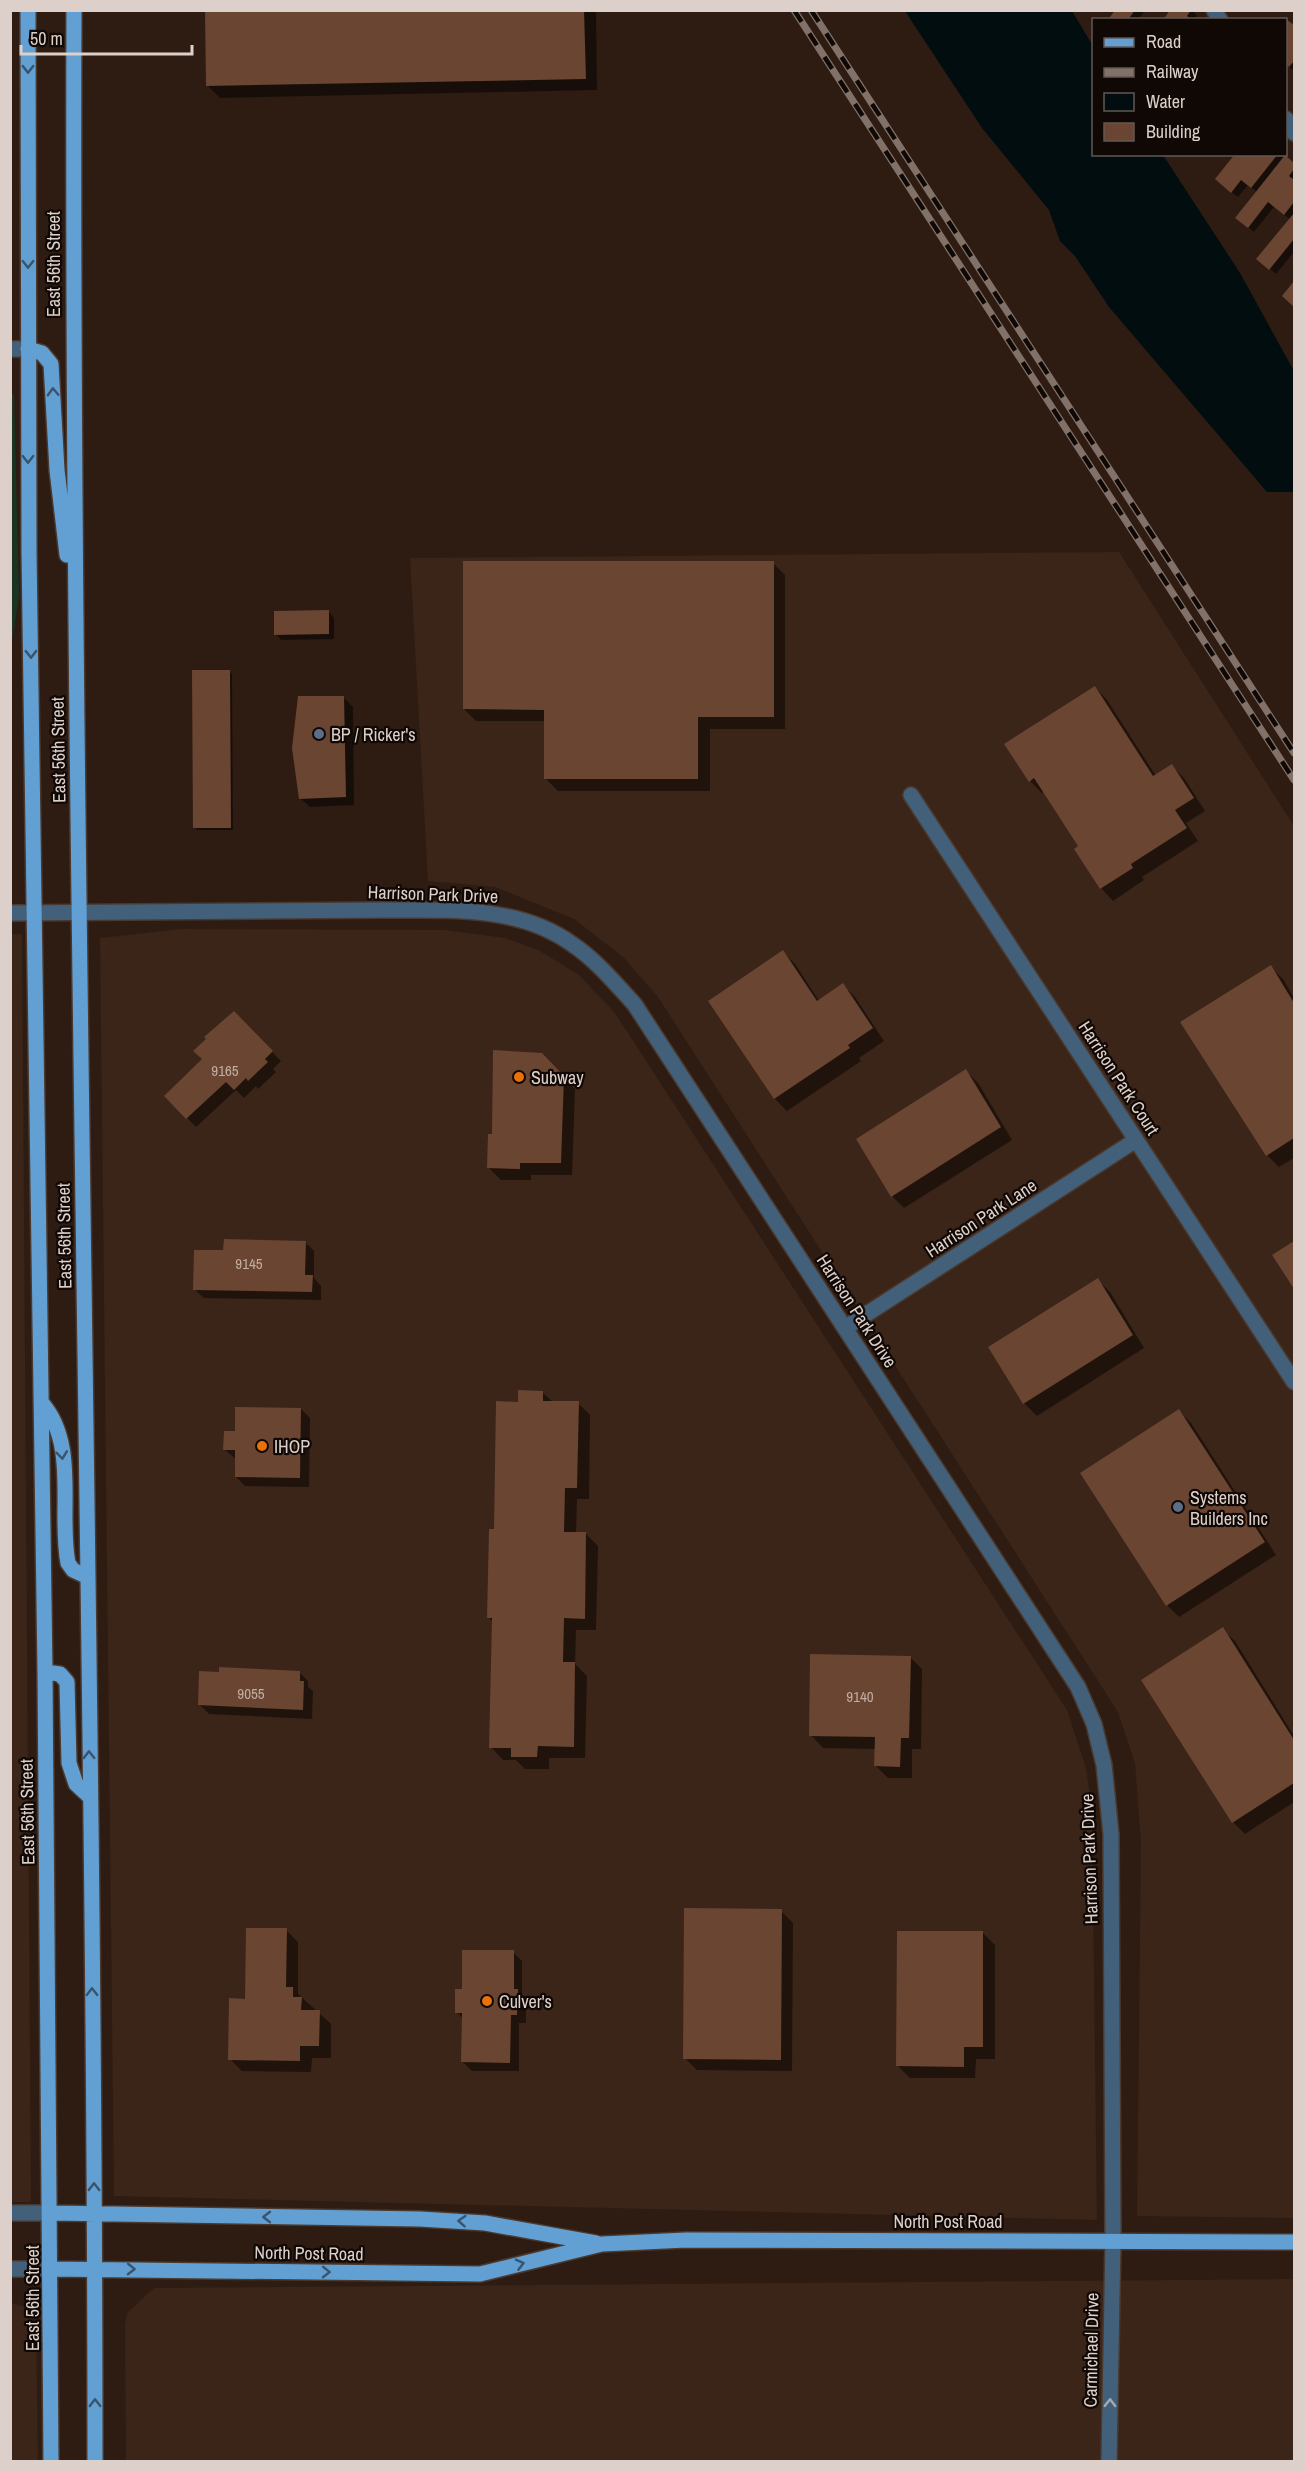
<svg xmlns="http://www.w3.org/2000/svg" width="1305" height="2472" viewBox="0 0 1305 2472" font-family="'Archivo Narrow',sans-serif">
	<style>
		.built { fill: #3b2418 }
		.green { fill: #1b3323 }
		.water { fill: #010d0f }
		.shadow { fill: #0007 }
		.building { fill: #6a4532 }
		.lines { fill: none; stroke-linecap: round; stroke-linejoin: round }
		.minor-casing { stroke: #4a392f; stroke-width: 18 }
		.major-casing { stroke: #4a392f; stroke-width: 18 }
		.minor { stroke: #43607a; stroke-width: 15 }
		.major { stroke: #62a0d4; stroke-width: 15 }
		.rail-casing { stroke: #817169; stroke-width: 7 }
		.rail { stroke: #100805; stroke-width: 4.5; stroke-dasharray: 14; stroke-linecap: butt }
		.oneway { stroke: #39546c }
		.oneway2 { stroke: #a7a9ae }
		.service-dot { fill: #5c6f8a; stroke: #100805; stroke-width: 2 }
		.food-dot { fill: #e8710a; stroke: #100805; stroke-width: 2 }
		.labels { text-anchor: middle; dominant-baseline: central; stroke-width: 4.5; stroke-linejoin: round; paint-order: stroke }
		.number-label { font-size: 15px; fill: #c0ada4 }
		.street-label { font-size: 18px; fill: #ddd0ca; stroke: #100805 }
		.poi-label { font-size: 18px; fill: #ddd0ca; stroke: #100805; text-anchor: start }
	</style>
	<rect width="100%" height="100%" fill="#2e1c12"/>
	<path class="built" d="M1119 552 1294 826V2218L1137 2216 1141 1842 1135 1763 1118 1712 658 997 623 957 574 919 495 887 428 881 410 558Z
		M181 929 445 930 505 938 540 951 579 975 615 1013 1067 1710 1086 1768 1092 1810 1097 2220 114 2196 100 938Z
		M11 934H22L31 2202H10Z
		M1294 2279V2461L126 2462 125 2326 127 2313 154 2288Z
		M10 2303 26 2307 36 2330 38 2461H11Z"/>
	<path class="green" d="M11 394H14L19 596 11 648Z"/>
	<path class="water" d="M905 11H1072L1093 46 1094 154 1163 155 1240 273 1294 371V492H1267L1109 307 1075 256 1060 241 1049 210 982 128Z"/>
	<path class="shadow" d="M206 10H596L597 90 220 98 208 86Z
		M1117 10H1145L1138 20H1110Z
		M1172 10H1192L1197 16 1194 20H1165Z
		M1286 20 1294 27V71L1286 64Z
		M1236 154H1279L1294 165V252L1276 274 1264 264 1291 220 1274 207 1254 232 1243 223 1257 192 1248 185 1238 197 1222 185Z
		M773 563 785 575V729H710V791H558L545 778V721H476L464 709Z
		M329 612 334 618V639L281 640 276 634Z
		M229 671 232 674 233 830H197L195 828Z
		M1095 687 1107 700 1156 776 1172 766 1184 778 1205 811 1186 823 1198 841 1142 877 1144 880 1113 901 1101 888 1080 847 1044 791 1042 793 1030 781Z
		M344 698 353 707 354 805 310 807 300 798Z
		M783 952 795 964 819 1001 843 985 855 997 884 1041 859 1058 861 1061 787 1111 775 1099 710 1002Z
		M1270 967 1283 979 1294 998V1158L1279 1167 1267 1155 1182 1023Z
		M234 1013 281 1061 273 1069 276 1072 258 1089 256 1086 244 1098 236 1090 196 1127 166 1096 204 1059Z
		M551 1064 575 1089 572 1175H531V1180H501L488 1167Z
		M966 1071 978 1083 1012 1140 904 1208 892 1196Z
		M305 1242 314 1251V1278L321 1286V1300L204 1298 194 1289 225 1252Z
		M1294 1242V1287L1274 1255Z
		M1098 1280 1110 1292 1144 1348 1037 1416 1024 1403 990 1348Z
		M542 1392 553 1402 578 1403 590 1415 589 1499H577L576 1534H586L598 1546 596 1630H576L575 1664 587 1676 585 1758H549V1769H525L516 1760H503L491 1747 493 1622 489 1618 496 1531 519 1403Z
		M301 1409 310 1418 309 1487 245 1486 236 1477V1459L225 1450 236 1433Z
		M1179 1411 1191 1423 1276 1555 1179 1617 1167 1605Z
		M1222 1629 1235 1641 1294 1736V1802L1245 1834 1233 1822Z
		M910 1657 922 1669 921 1749H912V1778H888L876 1766V1749L823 1748 811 1735Z
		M299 1672 308 1681V1687L313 1691 312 1719 209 1714 200 1705Z
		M781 1911 793 1923 792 2071 697 2070 685 2058Z
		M286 1930 298 1942V1994L331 2024V2058H312L311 2072 242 2071 230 2059Z
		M983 1933 995 1945V2059H976L975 2078H910L898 2066Z
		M513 1952 522 1961V1995L526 2000V2023H519V2071H472L463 2062V2019L457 2012 463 1990Z"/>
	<path class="building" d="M205 10H584L586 79 206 86Z
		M1115 10H1135L1128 20H1108Z
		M1170 10H1191L1187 16 1192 20H1163Z
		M1283 17 1294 25V61L1289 67 1286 64V20H1281Z
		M1235 154H1278L1251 188 1241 180 1231 193 1215 179Z
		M1285 155 1294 163V169L1289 176 1294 180V202L1284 215 1268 202 1248 228 1235 218Z
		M1294 213V239L1269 270 1256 259Z
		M1294 281V307L1282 296Z
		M463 561H774V717H698V779H544V710L463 709Z
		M329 610V634L274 635V611Z
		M192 670H230L231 828H193Z
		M1095 686 1153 776 1172 764 1194 798 1175 810 1187 828 1131 864 1133 868 1100 889 1074 849 1078 846 1034 778 1029 782 1004 744Z
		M298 696H344L346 797 299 799 292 748Z
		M783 950 817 1001 843 983 873 1028 848 1045 850 1048 774 1099 708 1001Z
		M1271 965 1294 1003V1138L1266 1156 1180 1022Z
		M234 1011 273 1051 265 1059 268 1062 248 1081 246 1078 234 1090 226 1082 186 1119 164 1096 202 1059 193 1051 206 1039 204 1037Z
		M493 1050 542 1053 564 1076 561 1163H520V1169L487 1168 488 1134H492Z
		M966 1069 1001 1127 891 1197 856 1139Z
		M224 1239 306 1241 305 1275H313L312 1292 193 1290 194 1250H223Z
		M1294 1241V1289L1272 1255Z
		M1098 1278 1133 1335 1023 1404 988 1347Z
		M518 1390 543 1391V1401H579L577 1488H565L564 1532H586L585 1619 564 1618 563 1662H575L574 1747 538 1746 537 1757H511V1748H489L492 1618H487L489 1529H494L496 1401 518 1402Z
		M235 1407 301 1408 300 1478 235 1477V1450H223L224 1431H235Z
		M1179 1409 1265 1542 1166 1606 1080 1473Z
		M1223 1627 1294 1740V1783L1232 1823 1141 1680Z
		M810 1654 911 1656 909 1738H901L900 1767 874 1766 875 1737 809 1736Z
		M219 1667 300 1671V1681H304L303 1710 198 1705 199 1671 219 1672Z
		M684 1908 782 1909 781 2060 683 2059Z
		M246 1928H287L286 1987H293V1997H302L301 2010H320L319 2046H300V2061L228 2060 229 1998 245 1999Z
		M897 1931H983V2047H964V2067L896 2066Z
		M462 1950H514V1989H518L517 2015H511L510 2063 461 2062 462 2013H455V1989H462Z"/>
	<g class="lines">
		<g class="minor-casing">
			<path id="minor" d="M1214 10 1220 20
				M1286 119 1294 133
				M10 349H28
				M911 795 1294 1382
				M10 913 388 910C450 910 520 906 572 944 596 960 616 984 635 1005L1078 1687 1094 1724 1104 1765 1111 1834 1113 2240 1109 2462
				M845 1328 1136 1140
				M10 2213H51
				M10 2269H51"/>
		</g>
		<g class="major-casing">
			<path id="major" d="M28 10 29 551 45 1672 51 2462
				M74 10C71 828 95 1644 95 2462
				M28 349 42 353 51 364 57 470 67 555
				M41 1402C79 1444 58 1512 68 1563L73 1570 88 1577
				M45 1672 60 1674 67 1682 69 1763 76 1784 90 1797
				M51 2213 420 2219 485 2223 596 2243
				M51 2269 480 2274 602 2244 686 2240 1294 2242"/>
		</g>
		<use href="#minor" class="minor"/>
		<use href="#major" class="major"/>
		<g class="rail-casing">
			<path id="rail" d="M794 10 1294 780
				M811 10 1294 753"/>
		</g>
		<use href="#rail" class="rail"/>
	</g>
	<defs><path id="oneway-chevron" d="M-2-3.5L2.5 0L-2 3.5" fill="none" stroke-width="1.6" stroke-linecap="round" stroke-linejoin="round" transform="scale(1.5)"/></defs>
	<g class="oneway">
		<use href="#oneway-chevron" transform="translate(28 69) rotate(90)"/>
		<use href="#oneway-chevron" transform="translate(28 264) rotate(90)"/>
		<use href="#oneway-chevron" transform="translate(53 392) rotate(-92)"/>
		<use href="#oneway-chevron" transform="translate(28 459) rotate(90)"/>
		<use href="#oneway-chevron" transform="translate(31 654) rotate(89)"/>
		<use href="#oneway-chevron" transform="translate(62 1455) rotate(83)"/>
		<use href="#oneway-chevron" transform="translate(89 1755) rotate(-91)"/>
		<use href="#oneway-chevron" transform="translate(92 1992) rotate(-91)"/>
		<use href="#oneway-chevron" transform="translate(94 2187) rotate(-90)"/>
		<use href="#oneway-chevron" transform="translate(267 2217) rotate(-180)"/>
		<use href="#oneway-chevron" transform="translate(462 2221) rotate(-176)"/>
		<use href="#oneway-chevron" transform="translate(520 2264) rotate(-14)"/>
		<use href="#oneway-chevron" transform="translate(131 2269) rotate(1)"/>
		<use href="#oneway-chevron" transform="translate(326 2272) rotate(1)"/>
		<use href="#oneway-chevron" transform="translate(95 2403) rotate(-90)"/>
	</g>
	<use class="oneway2" href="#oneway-chevron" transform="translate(1110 2403) rotate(-89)"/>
	<g class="service-dot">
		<circle cx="319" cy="734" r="6"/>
		<circle cx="1178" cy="1507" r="6"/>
	</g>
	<g class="food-dot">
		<circle cx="519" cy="1077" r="6"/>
		<circle cx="262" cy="1446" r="6"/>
		<circle cx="487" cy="2001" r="6"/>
	</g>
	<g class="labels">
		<g class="number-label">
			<text x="225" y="1070">9165</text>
			<text x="249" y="1263">9145</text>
			<text x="251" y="1693">9055</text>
			<text x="860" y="1696">9140</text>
		</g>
		<g class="street-label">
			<text transform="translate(53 264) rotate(-90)">East 56th Street</text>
			<text transform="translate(58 750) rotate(-91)">East 56th Street</text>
			<text transform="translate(433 894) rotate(2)">Harrison Park Drive</text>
			<text transform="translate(1119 1078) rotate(57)">Harrison Park Court</text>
			<text transform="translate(981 1218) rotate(-33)">Harrison Park Lane</text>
			<text transform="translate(64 1236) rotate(-91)">East 56th Street</text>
			<text transform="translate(857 1311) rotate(57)">Harrison Park Drive</text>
			<text transform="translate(27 1812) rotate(-91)">East 56th Street</text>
			<text transform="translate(1089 1859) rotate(-92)">Harrison Park Drive</text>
			<text x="948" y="2221">North Post Road</text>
			<text transform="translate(309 2253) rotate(1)">North Post Road</text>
			<text transform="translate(32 2298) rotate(-90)">East 56th Street</text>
			<text transform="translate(1091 2350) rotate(-89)">Carmichael Drive</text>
		</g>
		<g class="poi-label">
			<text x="331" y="734">BP / Ricker's</text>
			<text x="531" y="1077">Subway</text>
			<text x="274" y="1446">IHOP</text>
			<text x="1190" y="1497">Systems<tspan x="1190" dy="21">Builders Inc</tspan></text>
			<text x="499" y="2001">Culver's</text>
		</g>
	</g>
	<rect width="1305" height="2472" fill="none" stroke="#ddd0ca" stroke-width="24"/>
	<rect x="1092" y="18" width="195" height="138" fill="#100805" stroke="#625854" stroke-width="1.5"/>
	<rect x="1104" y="38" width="30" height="9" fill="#62a0d4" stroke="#625854" stroke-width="1.5"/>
	<text x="1146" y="48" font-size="18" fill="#ddd0ca">Road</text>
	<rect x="1104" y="68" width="30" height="9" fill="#817169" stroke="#625854" stroke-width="1.5"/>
	<text x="1146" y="78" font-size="18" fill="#ddd0ca">Railway</text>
	<rect x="1104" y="93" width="30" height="18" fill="#010d0f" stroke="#625854" stroke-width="1.5"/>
	<text x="1146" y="108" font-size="18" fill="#ddd0ca">Water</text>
	<rect x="1104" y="123" width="30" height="18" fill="#6a4532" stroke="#625854" stroke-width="1.5"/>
	<text x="1146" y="138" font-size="18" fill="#ddd0ca">Building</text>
	<path d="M21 45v9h171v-9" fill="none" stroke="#ddd0ca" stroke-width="3"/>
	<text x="30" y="45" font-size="18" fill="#ddd0ca" stroke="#100805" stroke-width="4.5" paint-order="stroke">50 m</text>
</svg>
